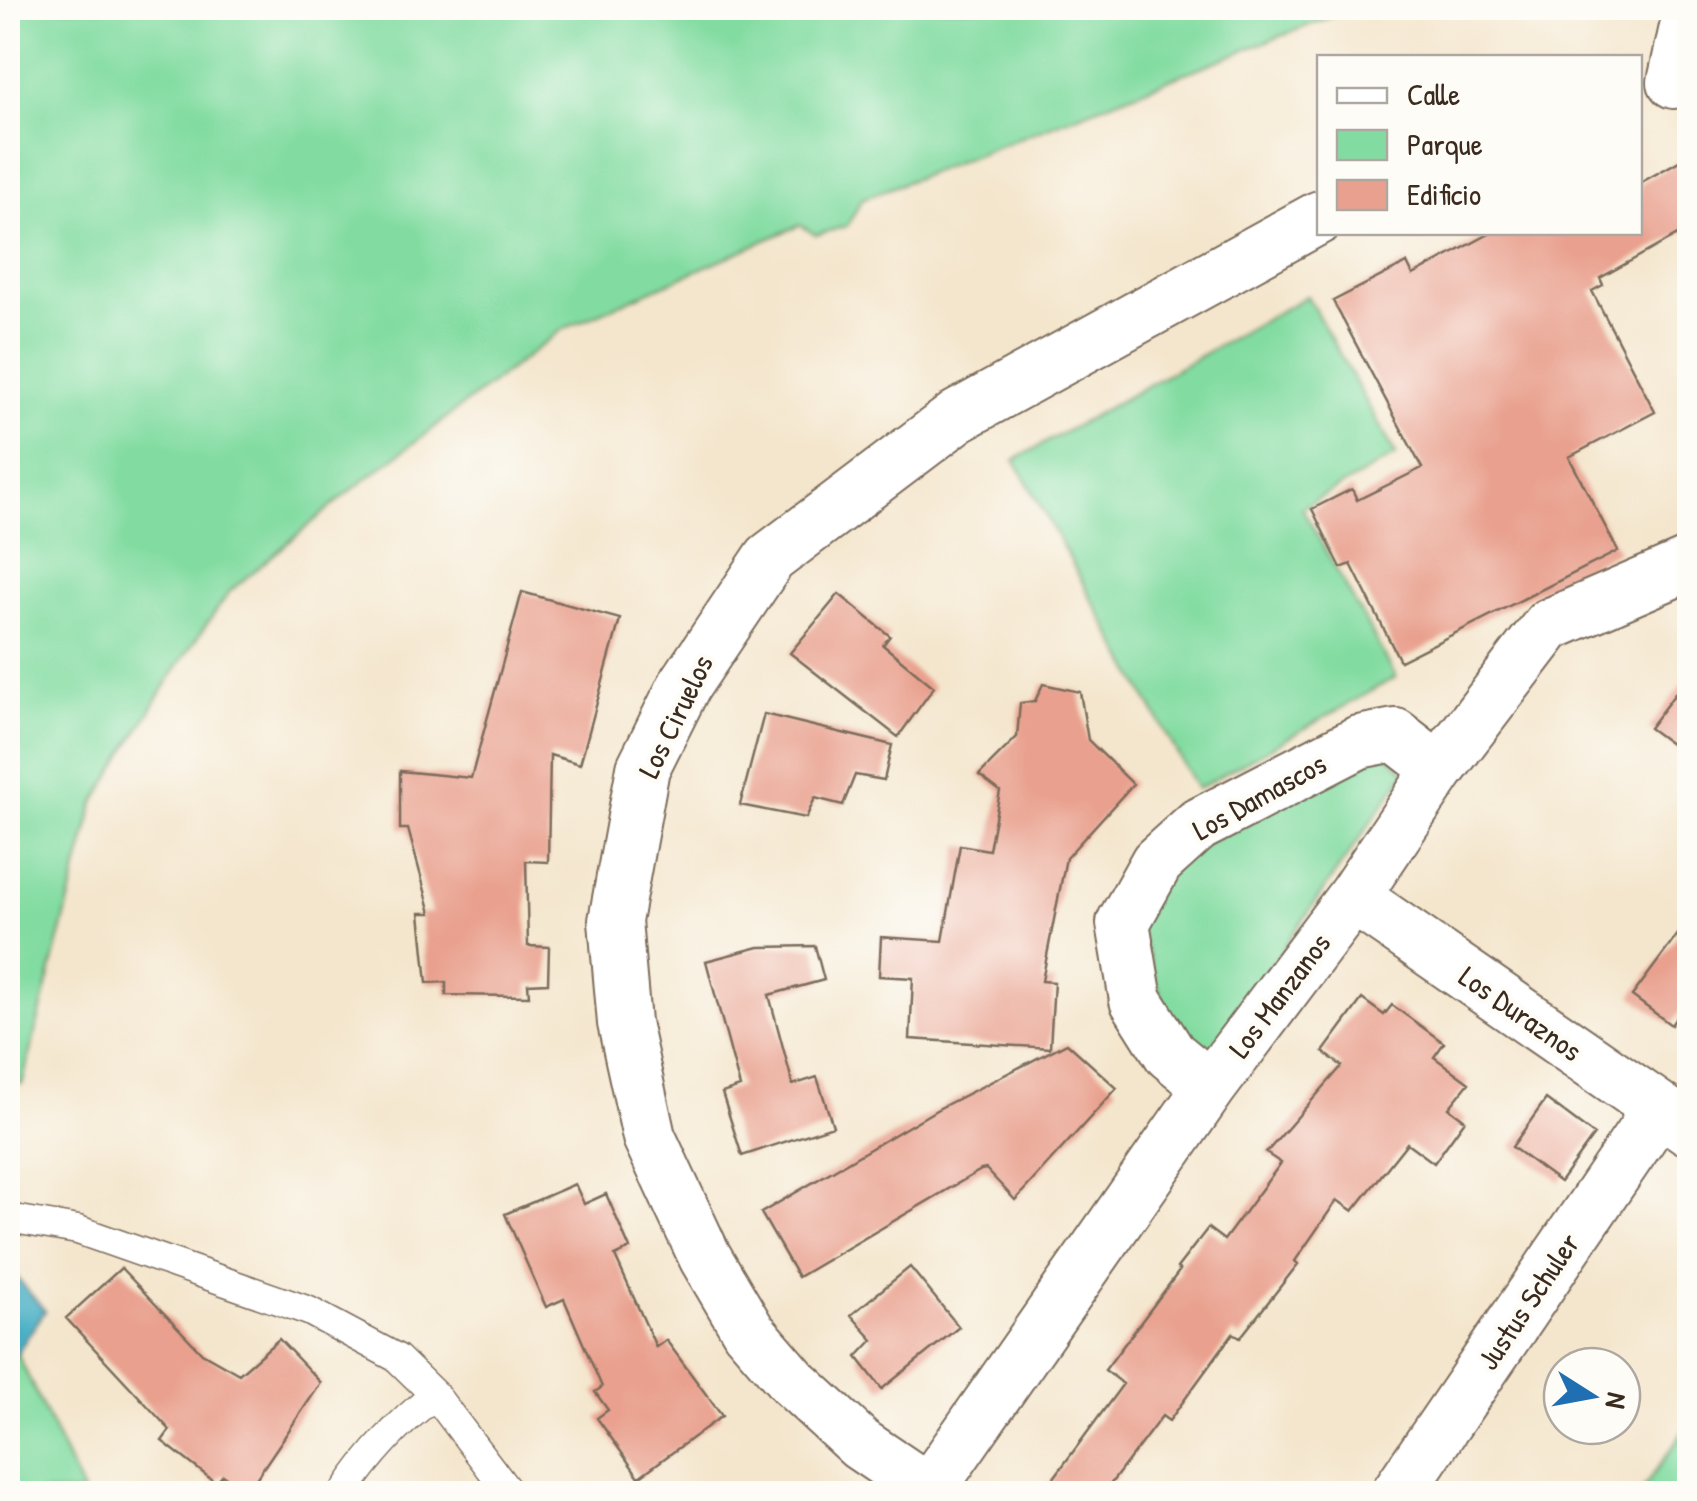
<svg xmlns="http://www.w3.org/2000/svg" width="1697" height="1501" viewBox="0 0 1697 1501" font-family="'Patrick Hand',sans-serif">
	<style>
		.green { fill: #82dca1; stroke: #5e8360; stroke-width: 2.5 }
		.water { fill: #43acc3; stroke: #3f6b70; stroke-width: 2.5 }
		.building { fill: #e9a08e }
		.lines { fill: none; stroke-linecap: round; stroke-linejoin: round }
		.lane-casing { stroke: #7c6c5b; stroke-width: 31 }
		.street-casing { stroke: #7c6c5b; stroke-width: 56 }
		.lane { stroke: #fff; stroke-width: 28 }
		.street { stroke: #fff; stroke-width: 52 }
		.labels { text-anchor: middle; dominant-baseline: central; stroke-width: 9; stroke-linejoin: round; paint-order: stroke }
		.street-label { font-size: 30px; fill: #3b2a1e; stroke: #fdfcf7 }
	</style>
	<rect width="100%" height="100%" fill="#fdfcf7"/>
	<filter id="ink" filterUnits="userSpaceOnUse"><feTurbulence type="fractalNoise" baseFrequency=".01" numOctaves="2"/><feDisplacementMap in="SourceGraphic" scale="20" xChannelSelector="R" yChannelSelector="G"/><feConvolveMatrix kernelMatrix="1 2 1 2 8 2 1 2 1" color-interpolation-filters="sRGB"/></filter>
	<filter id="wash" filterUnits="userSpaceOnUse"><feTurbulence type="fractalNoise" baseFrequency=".0048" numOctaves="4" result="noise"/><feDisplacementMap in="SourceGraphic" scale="40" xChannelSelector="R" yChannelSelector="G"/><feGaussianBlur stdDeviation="2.25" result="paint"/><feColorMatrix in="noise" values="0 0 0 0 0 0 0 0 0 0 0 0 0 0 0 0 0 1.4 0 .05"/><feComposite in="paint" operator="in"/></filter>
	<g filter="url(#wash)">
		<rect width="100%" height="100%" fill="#f4e6cd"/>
		<path class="green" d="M8 8H1353L862 199 847 226 816 235 800 225 563 329 345 495 230 591 176 668 94 804 22 1084 8 1082Z
			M1307 296 1396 455 1302 508 1396 677 1197 789 1015 460Z
			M1382 750 1406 772 1207 1058 1178 1047 1137 922 1171 861Z
			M8 1334 83 1493H8Z
			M1689 1424V1493H1640Z"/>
		<path class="water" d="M8 1267 45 1311 8 1366Z"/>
		<g id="blocks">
			<path class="building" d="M1690 155V228L1600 278 1603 285 1592 291 1655 412 1569 457 1618 551 1400 661 1351 564 1341 568 1312 509 1352 489 1357 500 1422 468 1333 301 1407 263 1413 275 1493 232H1640V183Z
				M522 592 620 619 580 764 550 755 548 862 526 861 528 946 549 947 548 983 528 984 529 996 446 995V982L427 983 420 913H431L408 829H400V771L471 778Z
				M839 594 890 636 883 645 934 687 898 737 790 653Z
				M1690 674V758L1649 728Z
				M1043 684 1080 692 1088 740 1133 784 1066 858 1042 981 1054 982 1050 1048 910 1039 913 978 879 976 881 937 943 941 960 845 989 850 1000 791 979 775 1017 737 1020 703 1035 701Z
				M764 714 892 745 884 780 855 775 843 805 815 798 806 818 740 805Z
				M1690 918V998L1671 1025 1632 996Z
				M815 946 824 980 769 995 793 1085 817 1077 833 1126 742 1156 722 1093 740 1087 706 961 759 947Z
				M1362 999 1384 1015 1392 1005 1444 1043 1434 1057 1469 1083 1449 1108 1465 1120 1434 1163 1407 1143 1353 1211 1337 1200 1295 1261 1298 1264 1240 1338 1233 1333 1169 1421 1162 1416 1103 1494H1042L1123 1384 1105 1370 1180 1270 1177 1268 1208 1228 1224 1240 1281 1163 1266 1153 1342 1066 1323 1052Z
				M1067 1043 1117 1088 1015 1200 986 1169 981 1170 798 1277 761 1213 938 1109Z
				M1546 1099 1594 1135 1560 1182 1512 1147Z
				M575 1184 584 1204 606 1194 630 1249 615 1256 656 1347 666 1340 722 1416 639 1477 597 1418 608 1410 595 1392 602 1387 564 1299 546 1307 505 1214Z
				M910 1267 959 1327 882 1389 857 1357 873 1340 851 1315Z
				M121 1268 202 1353 239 1374 279 1339 321 1383 247 1492 223 1475 216 1483 162 1441 170 1430 66 1318Z"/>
		</g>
	</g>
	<g filter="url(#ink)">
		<use href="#blocks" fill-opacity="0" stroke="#7c6c5b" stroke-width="2.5"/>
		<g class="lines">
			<g class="lane-casing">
				<path id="lane" d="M8 1218 78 1230 309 1311 397 1358 435 1395
					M343 1494C369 1455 398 1423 435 1395L510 1494"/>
			</g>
			<g class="street-casing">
				<path id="street" d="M1674 82 1690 9
					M1353 897 1689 1129
					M1210 1087 1170 1054 1136 1000 1123 923 1157 862 1198 825 1359 742 1395 735 1439 769
					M928 1490 860 1444 793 1382 748 1330 705 1257 649 1137 624 1023 615 921 643 768 684 686 770 558 958 416 1320 217
					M926 1494 1210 1087 1353 897 1439 769 1549 625 1690 564
					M1397 1494 1659 1109"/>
			</g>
			<use href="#lane" class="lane"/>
			<use href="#street" class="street"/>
		</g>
	</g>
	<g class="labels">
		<g class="street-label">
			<text transform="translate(675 716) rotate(-64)">Los Ciruelos</text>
			<text transform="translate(1259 796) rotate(-29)">Los Damascos</text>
			<text transform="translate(1279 995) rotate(-53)">Los Manzanos</text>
			<text transform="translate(1521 1013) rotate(35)">Los Duraznos</text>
			<text transform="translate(1528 1301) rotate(-56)">Justus Schuler</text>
		</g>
	</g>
	<rect width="1697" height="1501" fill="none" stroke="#fdfcf7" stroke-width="40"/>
	<rect x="1317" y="55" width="325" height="180" fill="#fdfcf7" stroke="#afa8a0" stroke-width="2.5"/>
	<rect x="1337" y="88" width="50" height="15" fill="#ffffff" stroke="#afa8a0" stroke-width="2.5"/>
	<text x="1407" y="105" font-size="30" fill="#3b2a1e">Calle</text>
	<rect x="1337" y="130" width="50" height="30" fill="#82dca1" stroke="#afa8a0" stroke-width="2.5"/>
	<text x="1407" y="155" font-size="30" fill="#3b2a1e">Parque</text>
	<rect x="1337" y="180" width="50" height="30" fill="#e9a08e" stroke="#afa8a0" stroke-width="2.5"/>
	<text x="1407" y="205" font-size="30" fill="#3b2a1e">Edificio</text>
	<g transform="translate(1592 1396) rotate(101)"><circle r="48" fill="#fdfcf7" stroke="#afa8a0" stroke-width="2.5"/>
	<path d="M0-8L18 38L0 25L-18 38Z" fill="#1f6fb2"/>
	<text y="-15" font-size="28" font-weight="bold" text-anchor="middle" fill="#3b2a1e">N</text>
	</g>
</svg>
